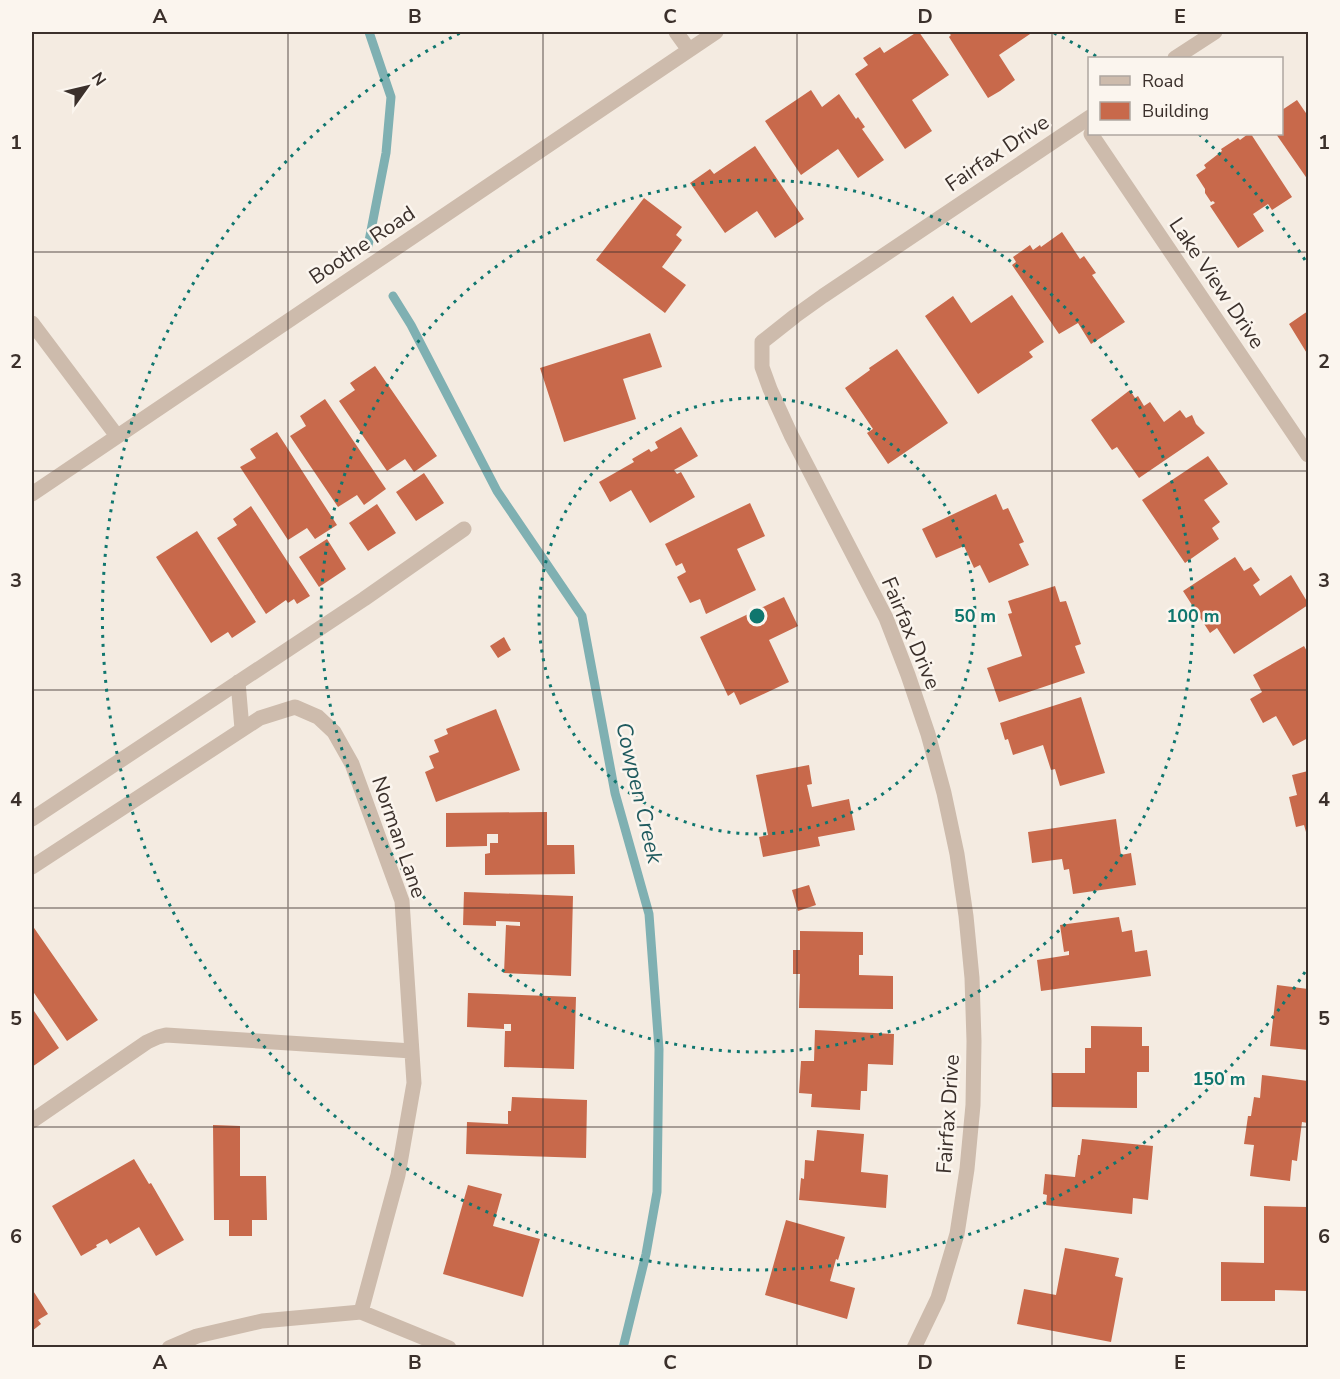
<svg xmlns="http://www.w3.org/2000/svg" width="1340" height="1379" viewBox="0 0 1340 1379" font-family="'Nunito Sans',sans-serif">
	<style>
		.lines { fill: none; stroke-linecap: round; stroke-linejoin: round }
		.stream { stroke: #7fb0b2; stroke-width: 9 }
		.building { fill: #c8694b }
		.minor { stroke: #cdbbac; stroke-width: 15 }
		.grid { fill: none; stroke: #3b302b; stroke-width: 1.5; stroke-opacity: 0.55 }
		.ring { fill: none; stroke: #0f766e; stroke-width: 3; stroke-dasharray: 3 6 }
		.labels { text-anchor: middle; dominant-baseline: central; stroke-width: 5; stroke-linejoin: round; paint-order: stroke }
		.street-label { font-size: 21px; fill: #3b302b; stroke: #fbf5ee }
		.water-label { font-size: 22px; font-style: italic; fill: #1f5a5e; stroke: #fbf5ee }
		.centre { fill: #0f766e; stroke: #fbf5ee; stroke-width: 3 }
		.ring-label { font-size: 18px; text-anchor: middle; font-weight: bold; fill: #0f766e; stroke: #fbf5ee; stroke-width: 5; stroke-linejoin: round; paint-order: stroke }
		.neatline { fill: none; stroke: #3b302b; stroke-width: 2 }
		.grid-label { font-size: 20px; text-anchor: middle; font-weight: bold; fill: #3b302b }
	</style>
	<rect width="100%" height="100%" fill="#f4ebe1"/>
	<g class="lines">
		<path class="stream" d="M368 246 386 153 391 97 369 32
			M393 296 411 325 497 491 582 616 615 793 649 914 659 1049 657 1192 646 1254 623 1348"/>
	</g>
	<path class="building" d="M917 32H919L949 75 912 100 932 131 905 149 855 74 868 65 863 58 880 47 884 53Z
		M948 32H1033L999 55 1015 80 1000 91 988 98 949 37 951 35Z
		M811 90 822 107 839 94 856 119 858 117 865 127 862 129 884 160 858 178 838 149 801 175 765 121Z
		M1297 100 1308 116V180L1276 134H1282V110Z
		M1248 134H1251L1292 197 1272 210 1268 204 1253 214 1264 231 1238 248 1210 206 1215 203 1213 201 1211 202 1205 193V189L1196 175 1206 168 1204 165 1222 151 1221 149 1238 138 1240 140Z
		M755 146 804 219 775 238 757 211 725 233 690 183 710 169 714 174Z
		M644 198 682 227 676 235 682 240 662 267 686 285 665 313 596 260Z
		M1062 232 1080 259 1084 256 1096 273 1092 275 1125 322 1091 344 1078 323 1059 334 1012 265 1016 262 1013 257 1030 245 1033 250 1040 245 1041 247Z
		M1012 295 1044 342 1029 352 1033 357 978 394 925 316 953 296 971 323Z
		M1308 311V355L1289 324Z
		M650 333 662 367 623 379 636 419 564 442 540 368Z
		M897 349 948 423 888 464 867 433 873 429 845 388 870 370 869 368Z
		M375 366 437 456 414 472 405 459 387 471 339 401 355 390 350 383Z
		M1130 390 1135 398 1138 396 1144 406 1150 402 1164 422 1180 410 1186 418 1192 415 1196 424 1205 433 1139 478 1117 447 1112 450 1091 420Z
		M325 399 386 489 364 505 357 495 338 507 290 436 306 426 300 416Z
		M681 427 698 456 674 470 677 474 681 472 695 497 650 523 631 490 610 502 599 482 634 462 632 459 649 449 651 452 658 448 655 442Z
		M277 432 337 525 315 539 307 528 288 540 240 467 256 458 250 449Z
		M1208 456 1228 484 1204 500 1220 522 1212 528 1219 539 1185 563 1142 500Z
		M424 473 444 503 416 521 396 492Z
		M996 494 1003 510 1008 508 1024 542 1019 544 1029 565 989 583 980 565 974 568 964 546 936 558 922 529Z
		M750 503 765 536 737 549 756 590 706 614 700 599 690 603 677 577 686 572 682 563 676 566 665 544Z
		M377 504 396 533 368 551 349 523Z
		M251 506 310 596 297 604 294 599 288 603 286 600 266 614 217 538 237 525 233 519Z
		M197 531 256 622 232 638 228 632 211 643 156 557Z
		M327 539 346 569 319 587 299 557Z
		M1235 557 1244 571 1251 567 1260 580 1253 585 1260 596 1291 575 1308 603V605L1234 654 1217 628 1210 633 1183 591Z
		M1055 586 1060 602 1066 601 1081 644 1075 646 1085 673 999 702 987 668 1022 656 1008 614 1012 613 1008 601Z
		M784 597 798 626 769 640 789 682 740 705 734 692 728 696 700 637Z
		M504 637 511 650 498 658 490 646Z
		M1304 646 1308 653V738L1293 746 1276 716 1263 723 1250 699 1262 692 1253 675Z
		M1081 697 1105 773 1060 786 1055 769 1051 770 1043 745 1013 755 1008 739 1005 740 1000 723Z
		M496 709 520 770 436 802 425 772 434 768 429 756 439 752 434 740 448 734 446 729Z
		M809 765 812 784 807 785 812 807 849 799 855 830 818 837 820 846 763 857 759 837 768 835 756 775Z
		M1308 771V839L1304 825 1296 827 1289 797 1297 795 1292 775Z
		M547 812V845H574L575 874 485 875V854L490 853V843H498V834H487V846L446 847V813Z
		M1116 819 1121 855 1131 853 1136 885 1073 894 1069 869 1064 870 1062 859 1032 863 1028 832Z
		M809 885 816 905 798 911 792 890Z
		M464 892 573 896 571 976 504 973 506 925 520 926V922L496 921V926L463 925Z
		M1119 917 1122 932 1132 930 1135 952 1147 950 1151 976 1041 991 1037 960 1069 955V951L1064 952 1060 925Z
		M32 925 98 1020 67 1041 32 990Z
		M800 931 863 932V955H859V975L893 976V1009L799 1008 800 974H793V950H800Z
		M1277 985 1308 989V1050L1270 1046Z
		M468 993 576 997 574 1069 504 1067 505 1031H511V1024H504V1029L467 1027Z
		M32 1008 59 1048 32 1067Z
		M1091 1026 1142 1027V1046H1149V1072H1137V1108L1052 1107V1073H1085V1048H1091Z
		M815 1030 894 1034 893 1065 868 1064 867 1091H861L860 1110 811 1107 812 1094 799 1093 801 1061H814Z
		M1262 1075 1308 1081V1123L1302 1122 1297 1161 1292 1160 1290 1181 1250 1176 1254 1145 1244 1144 1248 1116H1251L1254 1097 1260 1098Z
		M512 1097 587 1100 586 1158 466 1154 467 1122 508 1124V1111H511Z
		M213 1125 240 1126V1176H266L267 1220H252V1236H229V1220H214Z
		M817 1130 864 1134 861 1172 888 1175 886 1208 799 1200 801 1178 804 1179 805 1160 814 1161Z
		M1082 1139 1153 1146 1148 1200 1133 1198 1132 1214 1046 1205 1047 1195 1043 1194 1045 1174 1075 1177 1078 1155H1080Z
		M134 1159 149 1184 151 1183 184 1240 156 1256 139 1227 110 1244 107 1239 96 1245 97 1247 81 1256 52 1206Z
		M468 1185 502 1194 493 1226 540 1239 523 1297 443 1274Z
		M1264 1206 1308 1207V1291L1275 1290V1301H1221V1262L1264 1263Z
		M786 1220 845 1237 838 1260 836 1259 830 1281 855 1288 847 1319 765 1295Z
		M1065 1248 1119 1258 1115 1276 1123 1278 1111 1342 1017 1324 1024 1289 1056 1295Z
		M32 1289 48 1314 38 1320 41 1324 32 1331Z"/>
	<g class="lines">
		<path class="minor" d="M676 32 689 50
			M1175 58 1215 32
			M1091 134 1308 455
			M32 323 117 436
			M32 494 716 32
			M238 682 242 729
			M32 819 364 599 464 529
			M32 867 260 718 295 707 318 717 334 732 352 764 402 901 414 1083 398 1175 361 1312
			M32 1121 147 1042 158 1037 166 1035 412 1051
			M169 1348 197 1336 262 1321 361 1312 449 1348
			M914 1348 938 1298 957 1234 967 1169 973 1105 974 1041 972 978 966 916 957 854 944 793 928 734 908 675 886 618 791 435 770 389 762 367V342L795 316 823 296 1090 117"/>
	</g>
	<path class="grid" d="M288 32V1348M543 32V1348M797 32V1348M1052 32V1348M32 252H1308M32 471H1308M32 690H1308M32 908H1308M32 1127H1308"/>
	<g class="ring">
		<circle cx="757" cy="616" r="218"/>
		<circle cx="757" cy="616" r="436"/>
		<path d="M1305 972A654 654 0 1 1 460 33M1054 33A654 654 0 0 1 1099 58M1199 134A654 654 0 0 1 1305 260"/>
	</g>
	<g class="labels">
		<g class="street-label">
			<text transform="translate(997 153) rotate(-34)">Fairfax Drive</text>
			<text transform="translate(362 245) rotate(-34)">Boothe Road</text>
			<text transform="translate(1217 283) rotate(56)">Lake View Drive</text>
			<text transform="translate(911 633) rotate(67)">Fairfax Drive</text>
			<text transform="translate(399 837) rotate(71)">Norman Lane</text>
			<text transform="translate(948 1114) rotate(-86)">Fairfax Drive</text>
		</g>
		<g class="water-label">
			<text transform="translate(639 793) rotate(77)">Cowpen Creek</text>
		</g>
	</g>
	<circle cx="757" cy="616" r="9" class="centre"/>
	<g class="ring-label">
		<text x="975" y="622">50 m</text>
		<text x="1193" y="622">100 m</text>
		<text x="1219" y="1085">150 m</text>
	</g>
	<rect width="1340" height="1379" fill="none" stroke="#fbf5ee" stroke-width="66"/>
	<rect x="1088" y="57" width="195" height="78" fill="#fbf5ee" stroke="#aea6a0" stroke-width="1.5"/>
	<rect x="1100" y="76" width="30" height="9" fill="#cdbbac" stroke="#aea6a0" stroke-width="1.5"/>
	<text x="1142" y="87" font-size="18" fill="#3b302b">Road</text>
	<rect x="1100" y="102" width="30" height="18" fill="#c8694b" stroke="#aea6a0" stroke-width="1.5"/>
	<text x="1142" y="117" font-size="18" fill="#3b302b">Building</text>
	<g transform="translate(87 87) rotate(56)" stroke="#fbf5ee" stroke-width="4.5" paint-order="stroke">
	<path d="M0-4.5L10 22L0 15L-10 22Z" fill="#3b302b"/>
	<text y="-9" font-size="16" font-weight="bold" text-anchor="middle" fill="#3b302b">N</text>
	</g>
	<rect x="33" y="33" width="1274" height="1313" class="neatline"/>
	<g class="grid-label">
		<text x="160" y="23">A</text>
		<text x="415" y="23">B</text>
		<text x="670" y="23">C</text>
		<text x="925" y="23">D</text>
		<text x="1180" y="23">E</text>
		<text x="16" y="149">1</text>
		<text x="1324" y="149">1</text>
		<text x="16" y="368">2</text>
		<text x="1324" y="368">2</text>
		<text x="16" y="587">3</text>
		<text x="1324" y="587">3</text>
		<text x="16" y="806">4</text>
		<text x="1324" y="806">4</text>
		<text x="16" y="1025">5</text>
		<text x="1324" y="1025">5</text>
		<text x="16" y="1243">6</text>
		<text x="1324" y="1243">6</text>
		<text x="160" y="1369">A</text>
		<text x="415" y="1369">B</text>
		<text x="670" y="1369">C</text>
		<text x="925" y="1369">D</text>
		<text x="1180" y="1369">E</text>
	</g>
</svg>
